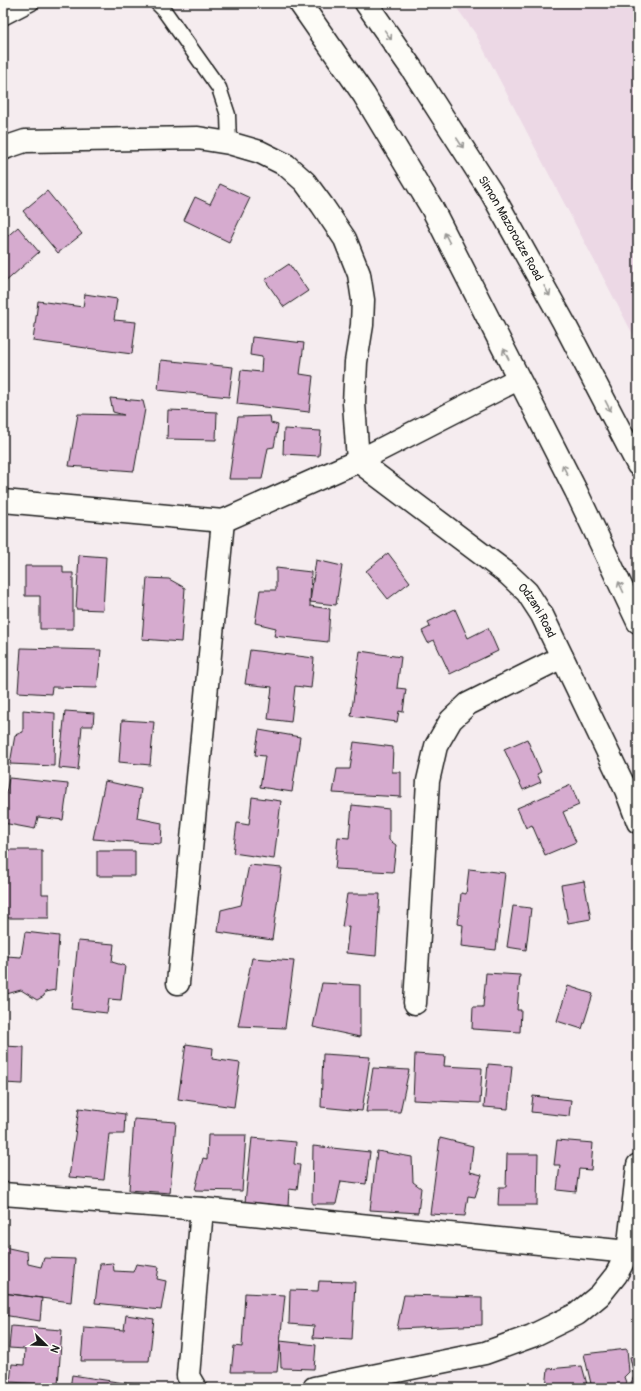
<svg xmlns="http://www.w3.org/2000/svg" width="641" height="1391" viewBox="0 0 641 1391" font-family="Pangolin,sans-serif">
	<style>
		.built { fill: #ecd8e5 }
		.building { fill: #d6abcf; stroke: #1c1c1c }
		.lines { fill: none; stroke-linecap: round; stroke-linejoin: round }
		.lane-casing { stroke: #1c1c1c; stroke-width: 17 }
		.street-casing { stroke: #1c1c1c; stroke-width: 25 }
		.highway-casing { stroke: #1c1c1c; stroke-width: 25 }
		.lane { stroke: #fdfcf7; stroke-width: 14 }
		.street { stroke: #fdfcf7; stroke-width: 22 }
		.highway { stroke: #fdfcf7; stroke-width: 22 }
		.oneway { stroke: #989794 }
		.labels { text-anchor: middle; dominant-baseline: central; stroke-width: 4; stroke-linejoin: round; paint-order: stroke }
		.street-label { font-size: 12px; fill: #1c1c1c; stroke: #fdfcf7 }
	</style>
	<rect width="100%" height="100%" fill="#f5ecef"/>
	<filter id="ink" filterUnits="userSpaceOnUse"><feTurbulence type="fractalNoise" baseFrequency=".025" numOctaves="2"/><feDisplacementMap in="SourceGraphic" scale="8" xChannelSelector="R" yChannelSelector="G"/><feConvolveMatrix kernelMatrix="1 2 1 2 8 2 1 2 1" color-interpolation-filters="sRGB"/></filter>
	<g filter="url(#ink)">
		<path class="built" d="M453 3H638V344L475 33Z"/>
		<path class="building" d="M220 184 250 198 229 242 184 220 195 197 210 204Z
			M47 191 82 234 58 253 23 211Z
			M18 227 39 252 3 284V240Z
			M289 264 308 291 284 307 265 280Z
			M85 294 117 299 114 320 136 322 132 354 33 341 38 301 83 307Z
			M252 337 304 343 300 374 313 376 309 412 237 404 241 370 261 372 262 357 250 355Z
			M161 360 233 367 229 397 158 390Z
			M110 398 143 401 145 409 134 471 69 466 78 414 124 415 113 412Z
			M3 404 7 405 3 452Z
			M168 410 217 412 216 440 167 439Z
			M270 416 271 423 278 425 274 447 268 448 262 479H229L238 417Z
			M284 429 321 431 319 456 283 454Z
			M388 553 410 582 388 599 366 571Z
			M79 555 106 557 103 610 76 609Z
			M316 560 342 566 336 605 310 602Z
			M25 566H63V573H73V629H40V596H25Z
			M276 568 311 572 310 606 330 609 328 642 274 636 276 628 255 623 260 590H276Z
			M147 578 169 579 185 588 181 642 142 639Z
			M455 609 468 638 488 628 498 651 450 674 434 640 428 643 422 631 430 627 428 622Z
			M21 648 101 650 97 688 52 687 51 694 18 692Z
			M250 650 314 658 311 688 295 686 291 722 268 719 272 687 245 684Z
			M360 651 401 657 397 688 406 689 403 712 399 711 397 722 351 716Z
			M23 710 55 713 54 766 10 764 15 735 23 732Z
			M65 711 94 713 93 726H82L78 770 59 768Z
			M122 720 154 722 150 765 119 762Z
			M259 730 300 737 292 792 260 787 265 756 255 755Z
			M527 739 541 772 537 774 541 782 523 790 504 749Z
			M354 742 393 747 392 772H401V797L333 793 337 769H350Z
			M9 778 68 784 63 820 38 817 35 829 3 823V809Z
			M105 781 141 789 137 818 162 823 161 844 93 839Z
			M571 785 579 805 563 812 576 842 545 855 532 825 526 828 517 808Z
			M252 797 281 801 274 859 233 853 237 823 249 825Z
			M352 805 389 809V840L396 845 393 872 335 869 338 837 349 838Z
			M5 850H42V894H49V918H3Z
			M97 851H135V876H97Z
			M249 865 282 868 272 940 218 932 221 910 241 905Z
			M469 869 505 873 496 950 461 946 463 925 458 924 461 893 466 894Z
			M584 881 591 919 568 923 561 885Z
			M347 894H380L376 956 346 953 349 926 342 927Z
			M513 906 531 908 526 950 507 947Z
			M25 932 59 936 55 990 45 992 44 996 37 1000 21 990 3 995V969H5L6 956 21 957Z
			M78 941 114 944 112 962 125 966 121 1000 109 999 107 1013 71 1009Z
			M252 958 294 961 285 1028 238 1026Z
			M486 973 520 975 517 1010H521L520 1032 472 1029 473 1007H483Z
			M322 983 360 985V1037L313 1027Z
			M568 986 593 994 582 1029 557 1021Z
			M186 1044 213 1048 212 1059 240 1063 234 1107 178 1099Z
			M3 1046 24 1047 23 1084 3 1083Z
			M323 1054 370 1057 362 1111 321 1107Z
			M415 1054 445 1056 444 1066 482 1068 480 1103 413 1100Z
			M488 1064 512 1066 508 1109 484 1107Z
			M373 1068 409 1070 400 1112H366Z
			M533 1096 571 1100 569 1116 531 1112Z
			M79 1108 125 1114 124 1134H109L104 1180 69 1177Z
			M134 1119 176 1122 170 1193 129 1190Z
			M3 1128H5L3 1157Z
			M208 1135H246L242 1191 195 1190 203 1158 207 1159Z
			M252 1138 296 1142 294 1164 300 1165 297 1190 289 1189 288 1206 245 1202Z
			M440 1138 473 1146 470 1172 482 1175 475 1197 468 1196 465 1216 430 1214Z
			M557 1140 593 1143 591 1170 579 1169 576 1192 557 1190 560 1165H554Z
			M313 1146 370 1152 366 1184 341 1181 336 1204H312Z
			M377 1151 412 1157 413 1182 421 1188 418 1213 370 1210Z
			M507 1154H538L537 1205H498L499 1187H506Z
			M4 1247 27 1252 28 1264 41 1267 44 1258 75 1259 71 1302 3 1293Z
			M113 1263 114 1271 133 1272 136 1264 159 1267 157 1279 166 1281 161 1310 95 1303 100 1264Z
			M319 1281 355 1282 352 1340 313 1338 314 1326 289 1324 290 1290 318 1291Z
			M3 1293 42 1298 40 1321 3 1315Z
			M245 1293 285 1295 277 1372H231L234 1346 242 1347Z
			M404 1295 482 1297V1325L397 1329Z
			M126 1315 154 1319 149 1361H81L84 1327 124 1330Z
			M11 1326 62 1330 58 1385 10 1382 12 1364 24 1365 25 1349 9 1348Z
			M280 1341 316 1345 314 1369 281 1368Z
			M627 1349 629 1372 624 1377 628 1388H592L584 1354Z
			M638 1354V1388H629L634 1376 630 1357Z
			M582 1366 588 1388H546L548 1369Z
			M72 1375 150 1387 70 1388Z"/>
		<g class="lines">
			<g class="lane-casing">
				<path id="lane" d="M157 3 163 9 219 88 228 115 229 143
					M3 18 32 3"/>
			</g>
			<g class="street-casing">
				<g id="street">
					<path id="s1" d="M3 149 7 147 25 141 198 138 229 143 260 152 286 165 305 182 322 205 345 239 359 274 363 300 362 325 356 362 354 403 358 461 508 574 527 592 542 615 626 790 638 822"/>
					<path d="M3 501 223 521 358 461 518 379"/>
					<path d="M178 983 223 521"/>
					<path d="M415 1003 428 781 436 746 451 720 468 704 562 657"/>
					<path d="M3 1194 202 1209 628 1252"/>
					<path d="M195 1388 188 1376 202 1209"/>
					<path d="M314 1388 485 1353 532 1336 577 1314 600 1295 616 1275 628 1252 638 1165"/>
				</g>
			</g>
			<g class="highway-casing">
				<g id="highway">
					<path d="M300 3 364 95 432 208 576 491 638 622"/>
					<path id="s2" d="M366 3 412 69 491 192 563 321 638 465"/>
				</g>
			</g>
			<use href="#lane" class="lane"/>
			<use href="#street" class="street"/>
			<use href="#highway" class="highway"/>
		</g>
		<defs><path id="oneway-shaft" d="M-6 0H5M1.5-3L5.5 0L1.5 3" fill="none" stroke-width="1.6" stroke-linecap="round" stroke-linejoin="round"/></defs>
		<g class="oneway">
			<use href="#oneway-shaft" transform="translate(388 35) rotate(55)"/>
			<use href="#oneway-shaft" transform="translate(460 143) rotate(57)"/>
			<use href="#oneway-shaft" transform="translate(447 238) rotate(-117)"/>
			<use href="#oneway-shaft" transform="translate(547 291) rotate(61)"/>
			<use href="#oneway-shaft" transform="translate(506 354) rotate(-117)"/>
			<use href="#oneway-shaft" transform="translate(608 406) rotate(63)"/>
			<use href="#oneway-shaft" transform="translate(565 470) rotate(-117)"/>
			<use href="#oneway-shaft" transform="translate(621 587) rotate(-115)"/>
		</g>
	</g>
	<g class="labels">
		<g class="street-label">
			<text stroke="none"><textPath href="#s2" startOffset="268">Simon Mazorodze Road</textPath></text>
			<text stroke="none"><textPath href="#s1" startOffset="845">Odzani Road</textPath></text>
		</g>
	</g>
	<rect width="641" height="1391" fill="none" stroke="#fdfcf7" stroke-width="16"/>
	<rect x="8" y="8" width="625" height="1375" fill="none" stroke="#1c1c1c" stroke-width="1.5" filter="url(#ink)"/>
	<g transform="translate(46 1345) rotate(113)" stroke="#fdfcf7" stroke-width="3" paint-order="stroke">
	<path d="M0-3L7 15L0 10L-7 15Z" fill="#1c1c1c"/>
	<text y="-6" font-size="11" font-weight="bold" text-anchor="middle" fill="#1c1c1c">N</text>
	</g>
</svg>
